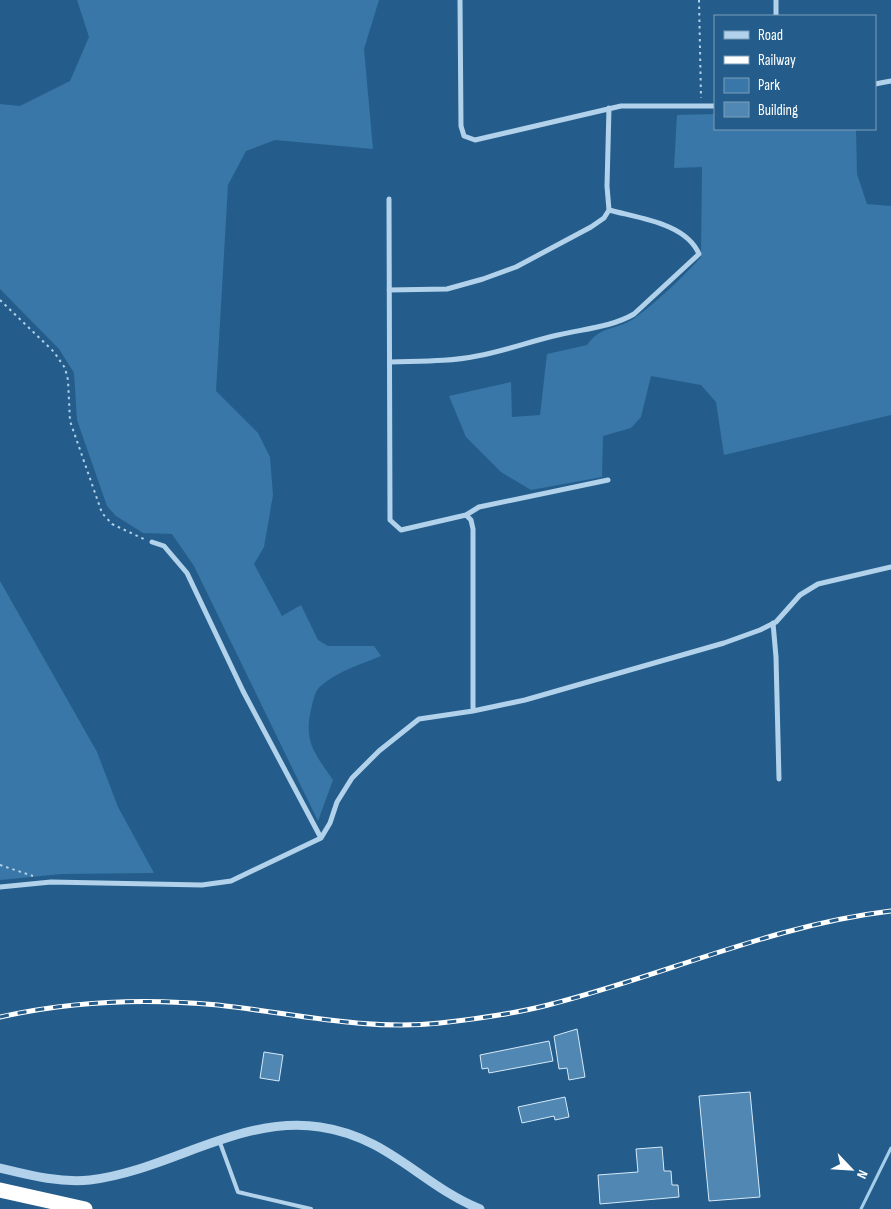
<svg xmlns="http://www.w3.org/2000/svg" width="891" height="1209" viewBox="0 0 891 1209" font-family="'Sofia Sans Condensed',sans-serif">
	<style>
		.green { fill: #3877a7 }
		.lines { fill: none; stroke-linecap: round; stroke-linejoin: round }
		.stream { stroke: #a5ceeb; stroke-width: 3 }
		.building { fill: #5088b3; stroke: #d6e9f8 }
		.path { stroke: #b1d2ea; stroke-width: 2; stroke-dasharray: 2.5 4; stroke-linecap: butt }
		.service { stroke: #b1d2ea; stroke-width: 4 }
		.minor { stroke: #b1d2ea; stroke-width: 5 }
		.tertiary { stroke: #b1d2ea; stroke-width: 9 }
		.motorway { stroke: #fff; stroke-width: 15 }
		.rail-casing { stroke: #fff; stroke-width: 5 }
		.rail { stroke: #245d8b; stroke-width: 3; stroke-dasharray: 9; stroke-linecap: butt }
	</style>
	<rect width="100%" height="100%" fill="#245d8b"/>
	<path class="green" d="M77 0H379L364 49 373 149 275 140 246 151 228 185 216 391 258 433 270 457 273 495 264 547 254 564 282 616 301 605 318 640 328 646H374L381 656C362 664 338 671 322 685 315 690 314 698 312 705 303 741 313 751 333 780L318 821 194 566 172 534 143 533 116 516 107 506 77 420 74 373 59 349 0 289V104L20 106 70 81 89 37Z
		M715 114V129H856L857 174 867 204 891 206V415L724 455 716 402 701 385 651 376 641 417 631 428 603 436 602 477 531 490 501 472 466 437 449 396 511 382 512 417 540 415 547 354 587 345C602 324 618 331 636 317 659 300 682 278 701 257L702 167 674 168 677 115Z
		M0 581 97 752 118 807 154 873 62 874 0 880Z"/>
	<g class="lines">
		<path class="stream" d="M861 1209 891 1148"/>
	</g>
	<path class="building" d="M577 1029 585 1077 569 1080 567 1068 559 1069 554 1036Z
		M549 1041 553 1061 489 1073 488 1068 482 1069 480 1055Z
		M264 1052 283 1055 279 1081 260 1078Z
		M750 1092 760 1197 709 1201 699 1096Z
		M565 1097 569 1117 555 1120 554 1116 522 1123 518 1107Z
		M662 1147 664 1171H671L672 1185H678L679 1197 600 1204 598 1175 638 1172 636 1149Z"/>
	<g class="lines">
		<path class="path" d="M699 0 701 98
			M0 300 54 352 65 368 68 380 70 421 102 513 112 524 146 540
			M0 865 33 876"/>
		<path class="service" d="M219 1140 238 1192 311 1209"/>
		<path class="minor" d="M460 0 461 126 464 136 475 140 621 106H715
			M776 0V16
			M875 84 891 81
			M389 199 390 520 401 530 466 515 471 520 473 529V711
			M389 290 447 289 483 279 516 267 591 227 604 218 609 210 607 186 609 108
			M390 362C419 361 448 362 477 356 505 351 531 341 558 335 583 329 612 327 634 314L699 254C686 223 638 218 609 210
			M466 515 479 507 608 480
			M152 542 164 546 187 573 243 691 321 838
			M773 623 776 657 779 779
			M0 887 51 882 202 885 231 881 321 838 330 823 337 802 352 778 379 751 419 719 473 711 525 700 724 643 760 630 776 622 800 595 818 584 891 567"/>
		<path class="tertiary" d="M0 1168C29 1175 59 1183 90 1180 168 1171 239 1115 320 1127 389 1137 421 1185 480 1209"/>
		<path class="motorway" d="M0 1190 85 1209"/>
		<g class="rail-casing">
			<path id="rail" d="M0 1017C71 1001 145 998 218 1005 291 1013 366 1031 440 1023 476 1019 513 1014 548 1005 663 976 772 925 891 911"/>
		</g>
		<use href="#rail" class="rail"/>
	</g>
	<rect x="714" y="15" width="162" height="115" fill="#245d8b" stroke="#7c9eb9"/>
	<rect x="724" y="31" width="25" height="8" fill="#b1d2ea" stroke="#7c9eb9"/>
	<text x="758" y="40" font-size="15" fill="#ffffff">Road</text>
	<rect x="724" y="56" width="25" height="8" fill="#ffffff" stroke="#7c9eb9"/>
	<text x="758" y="65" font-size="15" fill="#ffffff">Railway</text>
	<rect x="724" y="78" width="25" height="15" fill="#3877a7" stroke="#7c9eb9"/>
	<text x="758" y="90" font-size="15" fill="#ffffff">Park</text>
	<rect x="724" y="102" width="25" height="15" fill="#5088b3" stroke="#7c9eb9"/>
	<text x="758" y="115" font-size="15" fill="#ffffff">Building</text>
	<g transform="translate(851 1169) rotate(115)" stroke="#245d8b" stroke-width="4" paint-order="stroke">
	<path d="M0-4L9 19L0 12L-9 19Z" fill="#ffffff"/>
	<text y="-8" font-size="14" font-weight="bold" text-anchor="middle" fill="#ffffff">N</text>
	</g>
</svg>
